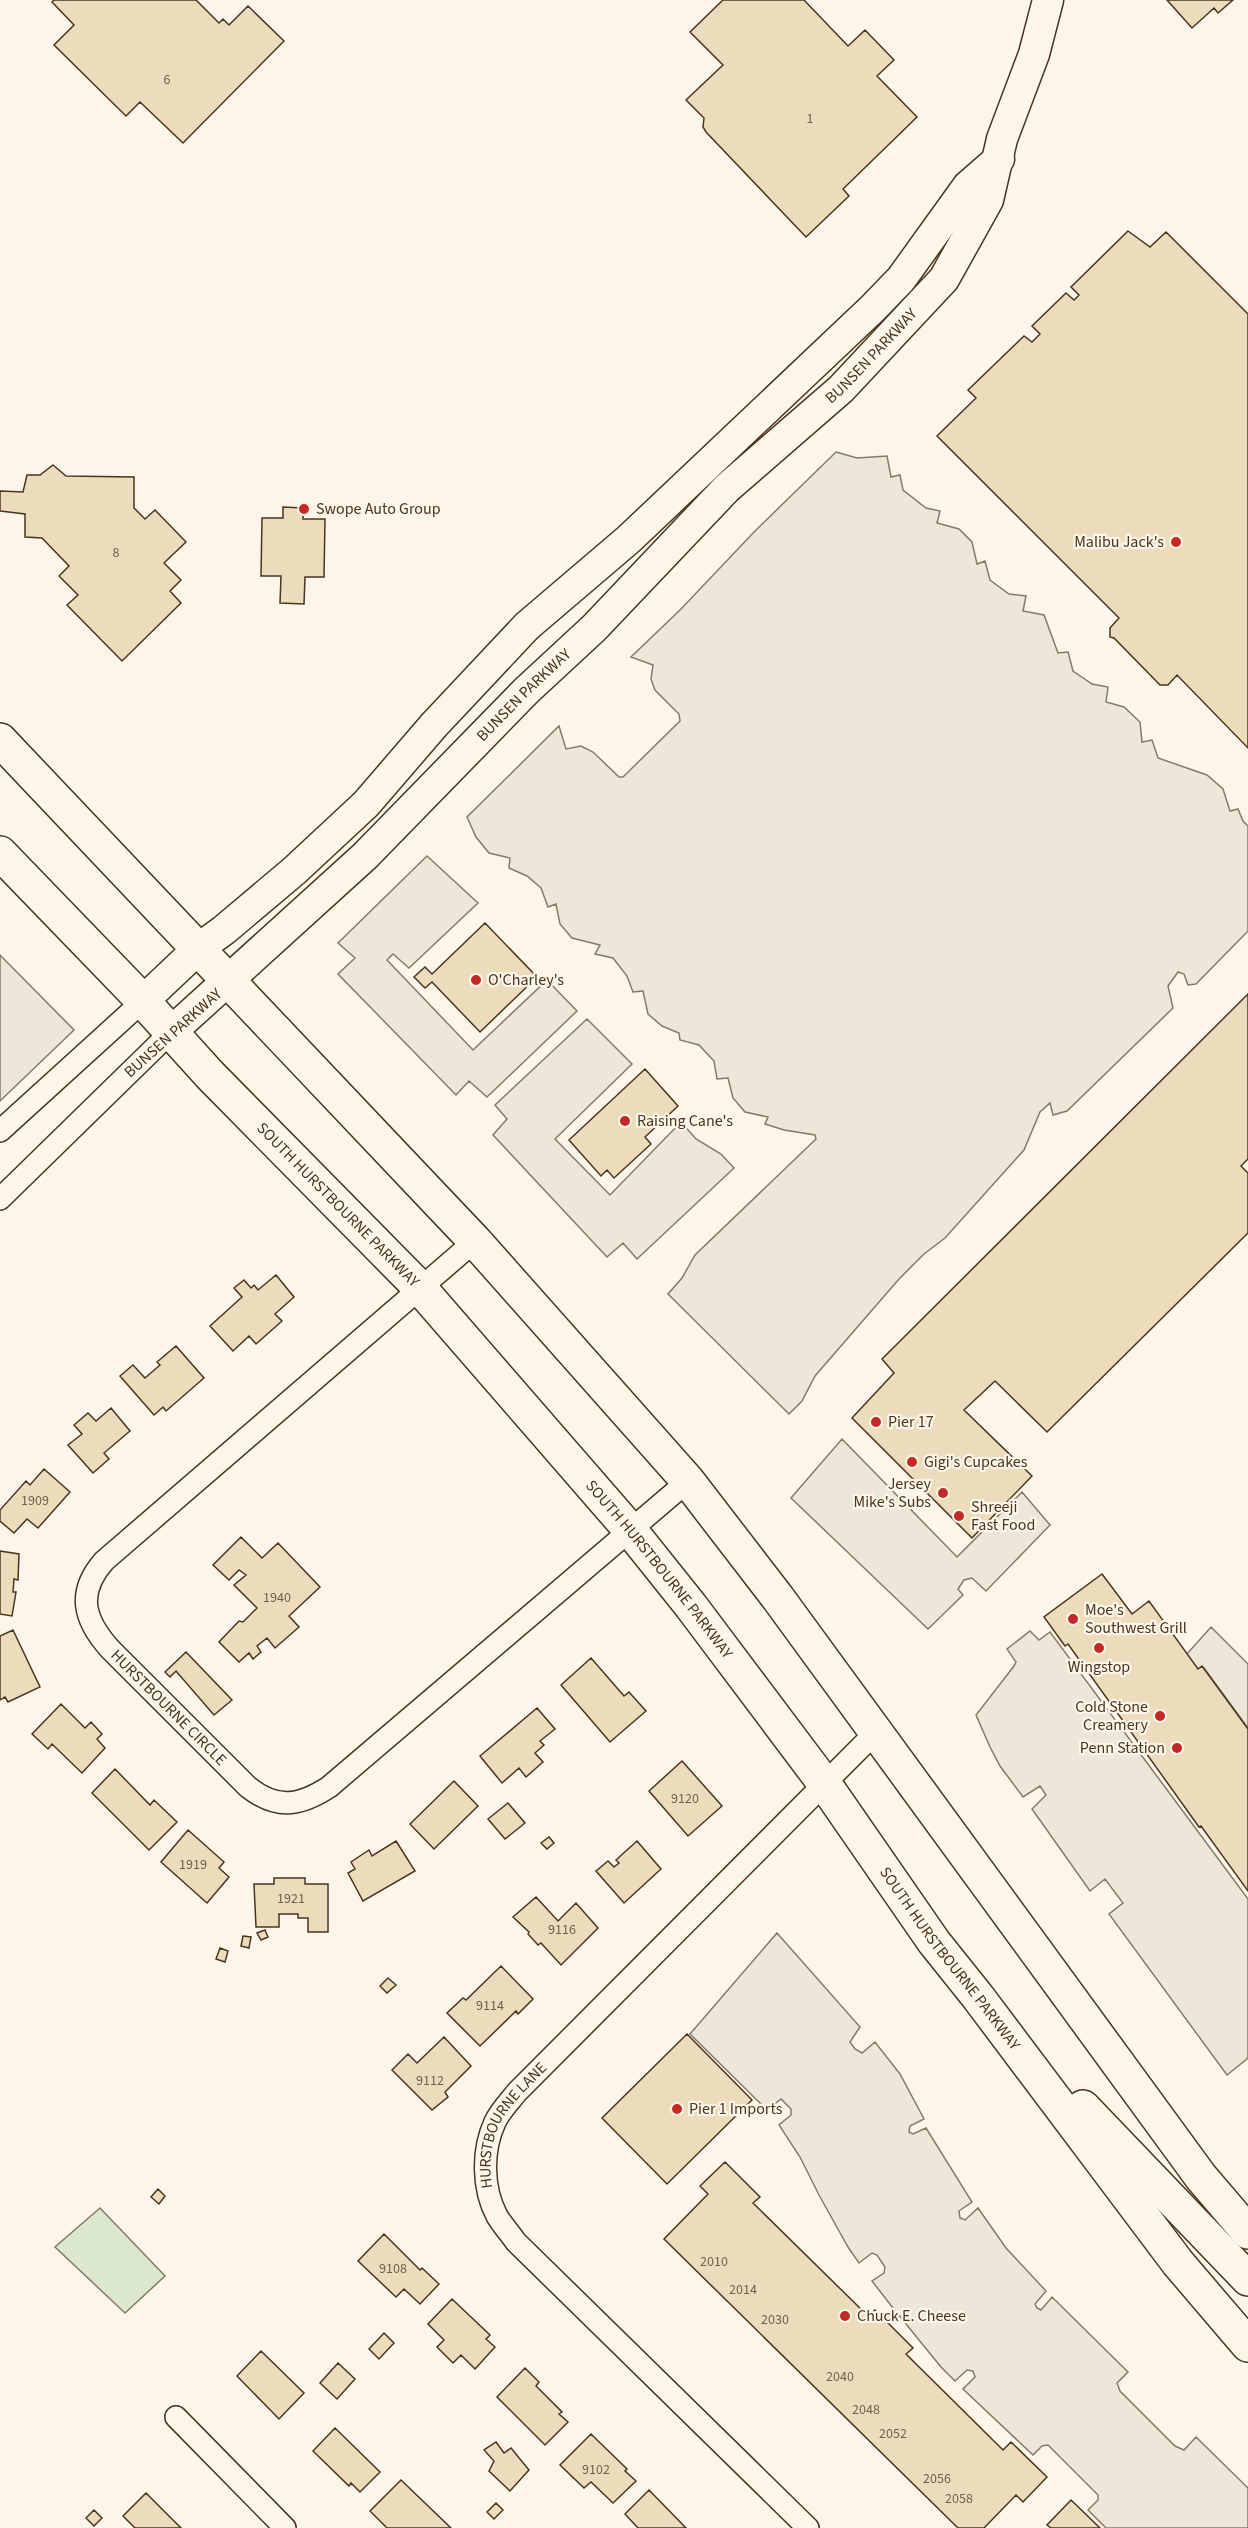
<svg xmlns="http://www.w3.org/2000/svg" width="1248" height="2528" viewBox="0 0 1248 2528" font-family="'Source Sans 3',sans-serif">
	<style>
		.green { fill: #dce7d0; stroke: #887966; stroke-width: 1.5 }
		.parking { fill: #ede7d9; stroke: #887966; stroke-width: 1.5 }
		.building { fill: #ecdcbc; stroke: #4a3520; stroke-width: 1.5 }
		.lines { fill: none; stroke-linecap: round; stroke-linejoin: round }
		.street-casing { stroke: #4a3520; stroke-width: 24 }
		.secondary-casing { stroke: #4a3520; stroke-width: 33 }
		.primary-casing { stroke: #4a3520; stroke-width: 36 }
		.street { stroke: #fbf6e9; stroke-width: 21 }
		.secondary { stroke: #fbf6e9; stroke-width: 30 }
		.primary { stroke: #fbf6e9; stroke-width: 33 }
		.poi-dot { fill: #c62828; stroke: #fbf6e9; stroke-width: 2 }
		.labels { text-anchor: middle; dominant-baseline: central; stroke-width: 4.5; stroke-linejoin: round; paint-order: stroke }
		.number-label { font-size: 14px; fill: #725f47 }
		.street-label { font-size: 16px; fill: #4a3520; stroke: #fbf6e9 }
		.poi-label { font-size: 16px; fill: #4a3520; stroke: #fbf6e9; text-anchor: start }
	</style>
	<rect width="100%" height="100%" fill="#fbf6e9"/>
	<path class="green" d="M100 2208 165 2276 125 2313 55 2247Z"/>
	<path class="parking" d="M836 452 857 458 887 456 891 477 900 475 903 490 926 508 940 511 937 523 959 529 972 542 977 564 985 561 990 580 1009 594 1026 596 1023 611 1044 615 1058 653 1068 652 1073 671 1092 684 1108 687 1106 702 1124 707 1140 722 1142 742 1152 740 1158 758 1207 775 1223 789 1230 811 1238 809 1243 821 1248 826V931L1196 984 1188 985 1184 974 1178 972 1168 986 1173 1008 1067 1111 1053 1115 1050 1103 1040 1112 1024 1150 945 1238 924 1254 899 1279 815 1376 802 1401 789 1414 668 1294 682 1278 695 1255 816 1139 815 1135 784 1130 765 1124 768 1117 745 1112 733 1098 728 1078 717 1079 714 1061 699 1045 680 1040 679 1033 662 1026 648 1014 643 991 633 992 627 976 613 958 595 954 600 945 572 938 560 924 556 904 548 907 541 888 527 876 509 868 510 858 489 853 476 837 467 817 559 726 566 749 581 746 593 752 619 777H623L680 721 679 714 655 690 651 679 653 665 631 657 681 609 755 531Z
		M427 856 478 903 409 968 393 954 387 960 473 1050 547 980 577 1011 487 1097 469 1081 456 1095 338 974 355 958 338 943Z
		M0 955 74 1030 0 1101Z
		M587 1019 632 1064 555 1139 610 1195 681 1122 696 1139 721 1154 734 1168 637 1259 623 1243 607 1257 493 1135 507 1119 495 1105Z
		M842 1439 957 1557 1022 1492 1050 1525 986 1591 972 1578 964 1580 958 1589 963 1595 928 1629 791 1498Z
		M1211 1627 1248 1664V1728L1204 1668 1198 1670 1186 1655Z
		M1030 1631 1039 1640 1050 1632 1248 1899V2058L1227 2075 1109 1914 1123 1903 1105 1879 1090 1891 1032 1809 1046 1795 1040 1786 1023 1797 1000 1766 990 1747 976 1715 1014 1666 1016 1662 1007 1649Z
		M777 1933 860 2027 850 2042 855 2049 862 2053 875 2042 900 2074 924 2119 910 2126 909 2132 913 2134 926 2128 972 2202 959 2211 960 2218 965 2220 978 2208 1006 2248 1046 2291 1035 2304 1037 2308 1041 2310 1052 2297 1128 2372 1117 2383 1120 2391 1175 2446 1184 2450 1196 2437 1248 2488V2528H1106L1088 2510 1098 2500V2495L1048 2445 1042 2446 1033 2455 963 2389 975 2377 973 2371 967 2370 955 2381 941 2367 893 2308 872 2281 884 2273 885 2267 877 2255 872 2253 859 2263 848 2247 819 2195 800 2157 779 2125 791 2115V2109L781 2099 767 2110 690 2034Z"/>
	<path class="building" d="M54 0H196L219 23 223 19 229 25 248 6 284 41 183 143 140 102 126 116 54 45 74 25 52 2Z
		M723 0H804L848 46 865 30 894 60 877 76 917 117 843 189 849 196 806 237 706 132 703 127 704 118 686 100 723 65 690 32Z
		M1167 0H1233L1218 13 1214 8 1192 28Z
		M1128 231 1150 247 1166 232 1248 314V748L1177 675 1168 685H1160L1114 638 1110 637V628L1119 618 937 436 976 398 968 390 1024 336 1032 342 1040 334 1032 326 1066 293 1074 300 1079 295 1071 287Z
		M53 465 66 476 134 477V508L145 519 155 510 186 542 164 563 181 580 170 591 181 603 122 661 67 605 78 595 59 576 69 566 42 538 25 537V514L0 511V491L23 492 27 475H40Z
		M283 507 303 508V519H325L324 577H305L304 604 280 603 281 576H261L262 518H283Z
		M485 923 537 977 480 1032 432 982 425 988 414 977 425 967 432 974Z
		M1248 994V1159L1241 1166 1248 1173V1233L1047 1432 995 1381 964 1410 1032 1476 972 1538 852 1418 894 1373 882 1359Z
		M645 1069 678 1106 645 1137 651 1144 614 1178 607 1170 601 1176 569 1140Z
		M276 1275 294 1297 275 1314 282 1321 256 1344 249 1336 233 1351 210 1326 242 1297 234 1288 244 1280 251 1288 254 1285 258 1290Z
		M176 1346 204 1378 166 1411 163 1407 154 1415 120 1376 133 1365 145 1378 160 1365 157 1362Z
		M111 1408 130 1431 104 1453 109 1459 93 1473 68 1445 82 1434 74 1425 88 1413 96 1421Z
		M44 1469 70 1492 38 1528 27 1519 14 1533 0 1521V1510L26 1481 30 1485Z
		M241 1537 262 1558 278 1543 320 1587 289 1616 299 1627 275 1648 267 1638 257 1646 261 1652 253 1659 249 1653 239 1662 219 1642 239 1621 243 1622 257 1608 234 1585 246 1575 239 1570 229 1580 213 1565Z
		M0 1551 19 1554 18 1580 14 1579 13 1592H16L12 1616 0 1614Z
		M1102 1574 1132 1614 1149 1601 1198 1669 1202 1666 1248 1729V1891L1201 1826 1199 1827 1068 1644 1065 1646 1044 1617Z
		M13 1630 40 1687 8 1702 5 1697 0 1700V1636Z
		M186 1652 232 1700 214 1715 176 1671 170 1677 165 1672Z
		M591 1658 624 1696 629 1692 646 1711 610 1742 561 1685Z
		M61 1704 85 1728 91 1722 102 1734 97 1739 105 1748 82 1773 52 1744 48 1749 32 1734Z
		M537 1708 555 1729 540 1741 544 1745 535 1753 543 1762 526 1777 519 1768 502 1783 480 1756Z
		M682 1761 722 1806 688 1836 649 1791Z
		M115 1769 150 1805 154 1800 177 1822 149 1850 92 1793Z
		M454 1781 478 1806 434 1849 410 1824Z
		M508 1803 525 1823 505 1839 488 1819Z
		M188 1830 224 1862 219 1868 229 1877 207 1903 161 1862Z
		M549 1837 554 1843 547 1849 541 1843Z
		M396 1841 415 1871 363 1901 348 1873 355 1869 351 1862 369 1850 372 1856Z
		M637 1841 661 1869 624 1903 596 1871 608 1861 614 1867 619 1863 616 1860Z
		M274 1878H305V1884H328V1932H308V1918H298V1914H279V1927H256L254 1884H274Z
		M536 1897 558 1921 576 1903 598 1928 561 1965 541 1943 538 1945 528 1934 529 1932 513 1917Z
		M265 1930 268 1937 261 1940 257 1933Z
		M243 1936 251 1937 249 1948 241 1946Z
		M220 1948 228 1951 225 1962 216 1959Z
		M501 1966 533 1999 518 2014 516 2011 480 2046 447 2013 463 1998 466 2000Z
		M388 1978 396 1985 387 1993 380 1986Z
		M687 2034 752 2100 667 2184 602 2118Z
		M444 2037 471 2066 445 2092 448 2097 432 2110 392 2070 408 2054 417 2063Z
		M725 2162 760 2197 753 2203 868 2316 875 2310 913 2348 906 2354 1003 2450 1011 2442 1047 2477 1023 2502 1016 2495 984 2528H958L664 2239 708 2194 700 2186Z
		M158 2189 165 2196 159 2204 151 2197Z
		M384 2234 420 2270 422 2268 439 2284 420 2304 404 2289 396 2297 358 2261Z
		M452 2299 490 2335 486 2339 495 2347 475 2369 461 2355 453 2363 437 2347 444 2340 428 2324Z
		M384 2333 394 2343 379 2359 369 2349Z
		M261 2351 304 2393 279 2419 237 2376Z
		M338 2363 355 2379 337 2399 320 2383Z
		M525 2368 539 2382 536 2386 562 2412 559 2414 568 2422 545 2445 497 2397Z
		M335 2428 380 2472 360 2492 351 2483 349 2486 313 2451Z
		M591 2434 627 2469 625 2471 636 2481 613 2503 591 2482 584 2488 560 2465Z
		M496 2442 504 2453 511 2448 529 2470 510 2491 489 2471 494 2461 484 2450Z
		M401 2480 451 2528H387L370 2511Z
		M649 2490 686 2528H638L625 2514Z
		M146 2493 181 2528H135L123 2516Z
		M1071 2500 1100 2528H1051L1047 2525Z
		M496 2503 503 2510 494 2519 487 2512Z
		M94 2510 102 2518 94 2526 86 2518Z"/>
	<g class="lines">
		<g class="street-casing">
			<g id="street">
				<path d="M0 1131 143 1001"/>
				<path d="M0 1199 171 1032"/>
				<path id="s1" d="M475 1241 104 1561C76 1593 84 1620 110 1649L248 1787C277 1810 300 1806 329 1787L688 1481"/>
				<path d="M176 2417 285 2528"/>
				<path id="s2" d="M808 2528 516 2242C510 2233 502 2225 497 2216 482 2188 482 2150 495 2122 500 2111 510 2101 517 2092L875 1733"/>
			</g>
		</g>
		<g class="secondary-casing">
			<g id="secondary">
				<path d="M143 1001 198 949 224 930 294 871 366 804 434 725 527 626 629 539 873 308 901 279 968 186 999 159"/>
				<path id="s3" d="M171 1032 365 856 526 691 594 628 727 488 841 389 944 279 988 200 1002 139 1034 54 1048 0"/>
			</g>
		</g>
		<g class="primary-casing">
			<g id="primary">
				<path d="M0 740 475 1241 688 1481 778 1598 1201 2177 1248 2232"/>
				<path id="s4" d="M0 853 143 1001 210 1075 420 1288 631 1531 691 1606 824 1783 934 1942 978 1997 1178 2263 1248 2345"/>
				<path d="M1083 2107 1248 2279"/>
			</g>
		</g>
		<use href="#street" class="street"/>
		<use href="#secondary" class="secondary"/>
		<use href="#primary" class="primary"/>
	</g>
	<g class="poi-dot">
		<circle cx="304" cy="509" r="6"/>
		<circle cx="1176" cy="542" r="6"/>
		<circle cx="476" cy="980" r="6"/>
		<circle cx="625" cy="1121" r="6"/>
		<circle cx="876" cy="1422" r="6"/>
		<circle cx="912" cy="1462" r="6"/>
		<circle cx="943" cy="1493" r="6"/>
		<circle cx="959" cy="1516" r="6"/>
		<circle cx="1073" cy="1619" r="6"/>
		<circle cx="1099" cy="1648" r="6"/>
		<circle cx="1160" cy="1716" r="6"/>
		<circle cx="1177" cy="1748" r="6"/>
		<circle cx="677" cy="2109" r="6"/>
		<circle cx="845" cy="2316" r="6"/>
	</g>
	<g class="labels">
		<g class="number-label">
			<text x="167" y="80">6</text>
			<text x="810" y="119">1</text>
			<text x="116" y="553">8</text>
			<text x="35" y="1501">1909</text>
			<text x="277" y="1598">1940</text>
			<text x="685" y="1799">9120</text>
			<text x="193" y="1865">1919</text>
			<text x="291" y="1899">1921</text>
			<text x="562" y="1930">9116</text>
			<text x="490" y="2006">9114</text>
			<text x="430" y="2081">9112</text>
			<text x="714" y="2262">2010</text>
			<text x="393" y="2269">9108</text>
			<text x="743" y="2290">2014</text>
			<text x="775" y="2320">2030</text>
			<text x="840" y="2377">2040</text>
			<text x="866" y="2410">2048</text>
			<text x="893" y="2434">2052</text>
			<text x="596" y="2470">9102</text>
			<text x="937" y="2479">2056</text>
			<text x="959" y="2499">2058</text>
		</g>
		<g class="street-label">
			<text stroke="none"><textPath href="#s3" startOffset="974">BUNSEN PARKWAY</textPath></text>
			<text stroke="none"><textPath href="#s3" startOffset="488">BUNSEN PARKWAY</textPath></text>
			<text transform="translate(173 1033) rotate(-42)">BUNSEN PARKWAY</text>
			<text stroke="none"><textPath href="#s4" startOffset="488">SOUTH HURSTBOURNE PARKWAY</textPath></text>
			<text stroke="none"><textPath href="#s4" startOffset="974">SOUTH HURSTBOURNE PARKWAY</textPath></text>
			<text stroke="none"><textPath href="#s1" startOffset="672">HURSTBOURNE CIRCLE</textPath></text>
			<text stroke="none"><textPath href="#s4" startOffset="1460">SOUTH HURSTBOURNE PARKWAY</textPath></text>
			<text stroke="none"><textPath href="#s2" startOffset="542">HURSTBOURNE LANE</textPath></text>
		</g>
		<g class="poi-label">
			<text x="316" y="509">Swope Auto Group</text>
			<text x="1164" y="542" text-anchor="end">Malibu Jack's</text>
			<text x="488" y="980">O'Charley's</text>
			<text x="637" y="1121">Raising Cane's</text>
			<text x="888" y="1422">Pier 17</text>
			<text x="924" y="1462">Gigi's Cupcakes</text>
			<text x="931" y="1484" text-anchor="end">Jersey<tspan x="931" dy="18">Mike's Subs</tspan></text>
			<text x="971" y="1507">Shreeji<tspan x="971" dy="18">Fast Food</tspan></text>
			<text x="1085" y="1610">Moe's<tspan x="1085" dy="18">Southwest Grill</tspan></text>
			<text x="1099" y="1667" text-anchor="middle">Wingstop</text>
			<text x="1148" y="1707" text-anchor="end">Cold Stone<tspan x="1148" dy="18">Creamery</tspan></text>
			<text x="1165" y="1748" text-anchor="end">Penn Station</text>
			<text x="689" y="2109">Pier 1 Imports</text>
			<text x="857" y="2316">Chuck E. Cheese</text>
		</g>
	</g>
</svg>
